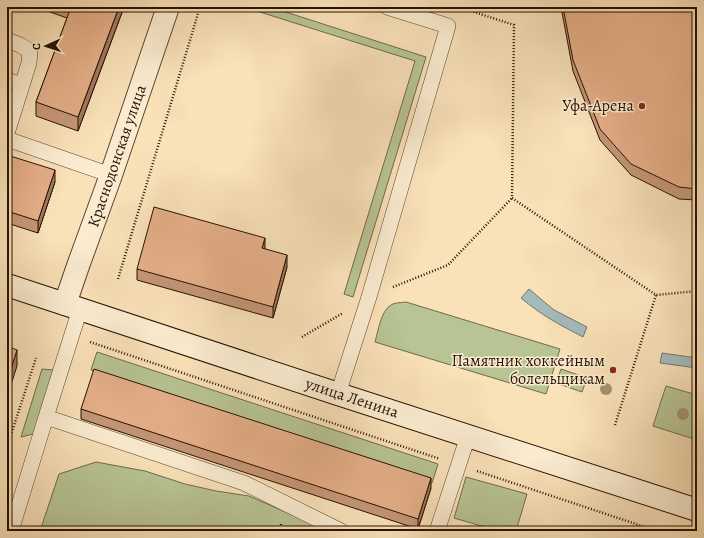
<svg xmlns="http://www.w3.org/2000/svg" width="704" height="538" viewBox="0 0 704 538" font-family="Alegreya,serif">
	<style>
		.green { fill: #b8c494; stroke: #706a4a }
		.water { fill: #a4babb; stroke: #727671 }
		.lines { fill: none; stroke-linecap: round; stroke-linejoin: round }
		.lane-casing { stroke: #5c452f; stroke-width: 16 }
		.street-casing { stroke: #5c452f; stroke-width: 24 }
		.secondary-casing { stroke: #281101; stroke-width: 24 }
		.path { stroke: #281101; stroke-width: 2.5; stroke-dasharray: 1 2; stroke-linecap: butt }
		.lane { stroke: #fbecd1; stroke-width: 15 }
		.street { stroke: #fbecd1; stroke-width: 22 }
		.secondary { stroke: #fbecd1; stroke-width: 22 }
		.tree { fill: #a2916f }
		.wall { fill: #c59676; stroke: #281101 }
		.shaded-wall { fill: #a07a60; stroke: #281101 }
		.building { fill: #e5af89; stroke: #281101 }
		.poi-dot { fill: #8f2418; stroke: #fbecd1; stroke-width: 1.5 }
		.labels { text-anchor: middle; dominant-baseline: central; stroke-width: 3; stroke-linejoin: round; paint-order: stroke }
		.poi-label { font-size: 16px; fill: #281101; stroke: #fbecd1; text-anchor: end }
		.street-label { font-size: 16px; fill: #281101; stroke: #fbecd1 }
	</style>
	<rect width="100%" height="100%" fill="#f9e1b8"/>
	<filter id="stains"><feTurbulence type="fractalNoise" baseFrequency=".005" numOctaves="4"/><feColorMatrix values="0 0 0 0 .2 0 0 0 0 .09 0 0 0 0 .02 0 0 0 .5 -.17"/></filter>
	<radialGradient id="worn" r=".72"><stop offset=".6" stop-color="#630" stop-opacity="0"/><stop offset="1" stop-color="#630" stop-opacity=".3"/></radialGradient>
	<path class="green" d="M244 7H270L426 57 353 297 344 294 415 61Z
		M406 302 560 349 546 394 375 342C378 332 381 310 391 305 396 302 401 303 406 302Z
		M97 352 438 464 432 483 91 370Z
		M42 369 55 370 33 434 21 437Z
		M561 369 587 378 582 392 556 383Z
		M666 386 697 395V440L653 426Z
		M96 462 145 471 185 484 216 491 249 496 329 531H40L59 474Z
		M466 477 527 494 516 531H499L454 518Z"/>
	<path class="water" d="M529 289 554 310 587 327 583 337C560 325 541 315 521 298Z
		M662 353 697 358V368L660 363Z"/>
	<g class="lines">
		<g class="lane-casing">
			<path id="lane" d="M7 40 20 45 30 51 29 63 7 133
				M7 80 22 85
				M7 139 111 175
				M338 394 369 297 448 26 387 7
				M46 417 80 309
				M11 531 46 417 244 483 341 531
				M437 531 468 436"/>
		</g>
		<g class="street-casing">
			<path id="street" d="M65 304 78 266 111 175 168 7"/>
		</g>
		<g class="secondary-casing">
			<path id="secondary" d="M7 285 338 394 697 510"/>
		</g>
		<path class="path" d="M459 7 514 25 512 198 656 295 697 291
			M118 279 200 7
			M393 287 448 265 512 198
			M302 337 343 313
			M90 342 440 459
			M615 425 656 295
			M7 447 36 358
			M477 471 657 531
			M281 531V524"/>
		<use href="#lane" class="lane"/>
		<use href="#street" class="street"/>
		<use href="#secondary" class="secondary"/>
	</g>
	<g class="tree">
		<circle cx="606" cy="389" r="6"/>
		<circle cx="683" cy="414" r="6"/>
	</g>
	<path class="wall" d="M36 7H124L78 131 36 116V102L67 18Z
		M561 7H697V200L679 199 631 175 600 140 573 71Z
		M7 155 55 182 38 233 7 223Z
		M265 249 287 267 273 318 137 280V269Z
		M81 409 431 488 418 529 81 419Z"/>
	<path class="shaded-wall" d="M119 7H124L78 131V117Z
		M55 170V182L38 233V221Z
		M265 238V249L262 248Z
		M287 255V267L273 318V307Z
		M17 350V366L7 397V381Z
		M431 478V488L418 529V519Z"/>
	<path class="building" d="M71 7H119L78 117 36 102Z
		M563 7H697V189L679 187 631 164 600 129 573 60Z
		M7 155 55 170 38 221 7 211Z
		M154 207 265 238 262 248 287 255 273 307 137 269Z
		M7 346 17 350 7 381Z
		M94 369 431 478 418 519 81 409Z"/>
	<g class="poi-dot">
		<circle cx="642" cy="106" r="4"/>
		<circle cx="613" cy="370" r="4"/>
	</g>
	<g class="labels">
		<g class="poi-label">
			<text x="634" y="106">Уфа-Арена</text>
			<text x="605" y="361">Памятник хоккейным<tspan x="605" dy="18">болельщикам</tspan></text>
		</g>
		<g class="street-label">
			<text transform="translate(117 156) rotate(-71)">Краснодонская улица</text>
			<text transform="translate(352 398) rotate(18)">улица Ленина</text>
		</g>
	</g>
	<rect width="704" height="538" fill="none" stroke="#f9e1b8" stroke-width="24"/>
	<rect x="8" y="8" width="688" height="522" fill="none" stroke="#281101" stroke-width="2"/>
	<rect x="12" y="12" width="680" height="514" fill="none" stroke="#281101"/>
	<g transform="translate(46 46) rotate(267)" stroke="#fbecd1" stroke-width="3" paint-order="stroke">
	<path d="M0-3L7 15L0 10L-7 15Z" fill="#281101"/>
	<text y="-6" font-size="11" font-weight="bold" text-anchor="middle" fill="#281101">С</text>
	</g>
	<rect width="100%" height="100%" filter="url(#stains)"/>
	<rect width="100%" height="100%" fill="url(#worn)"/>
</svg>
